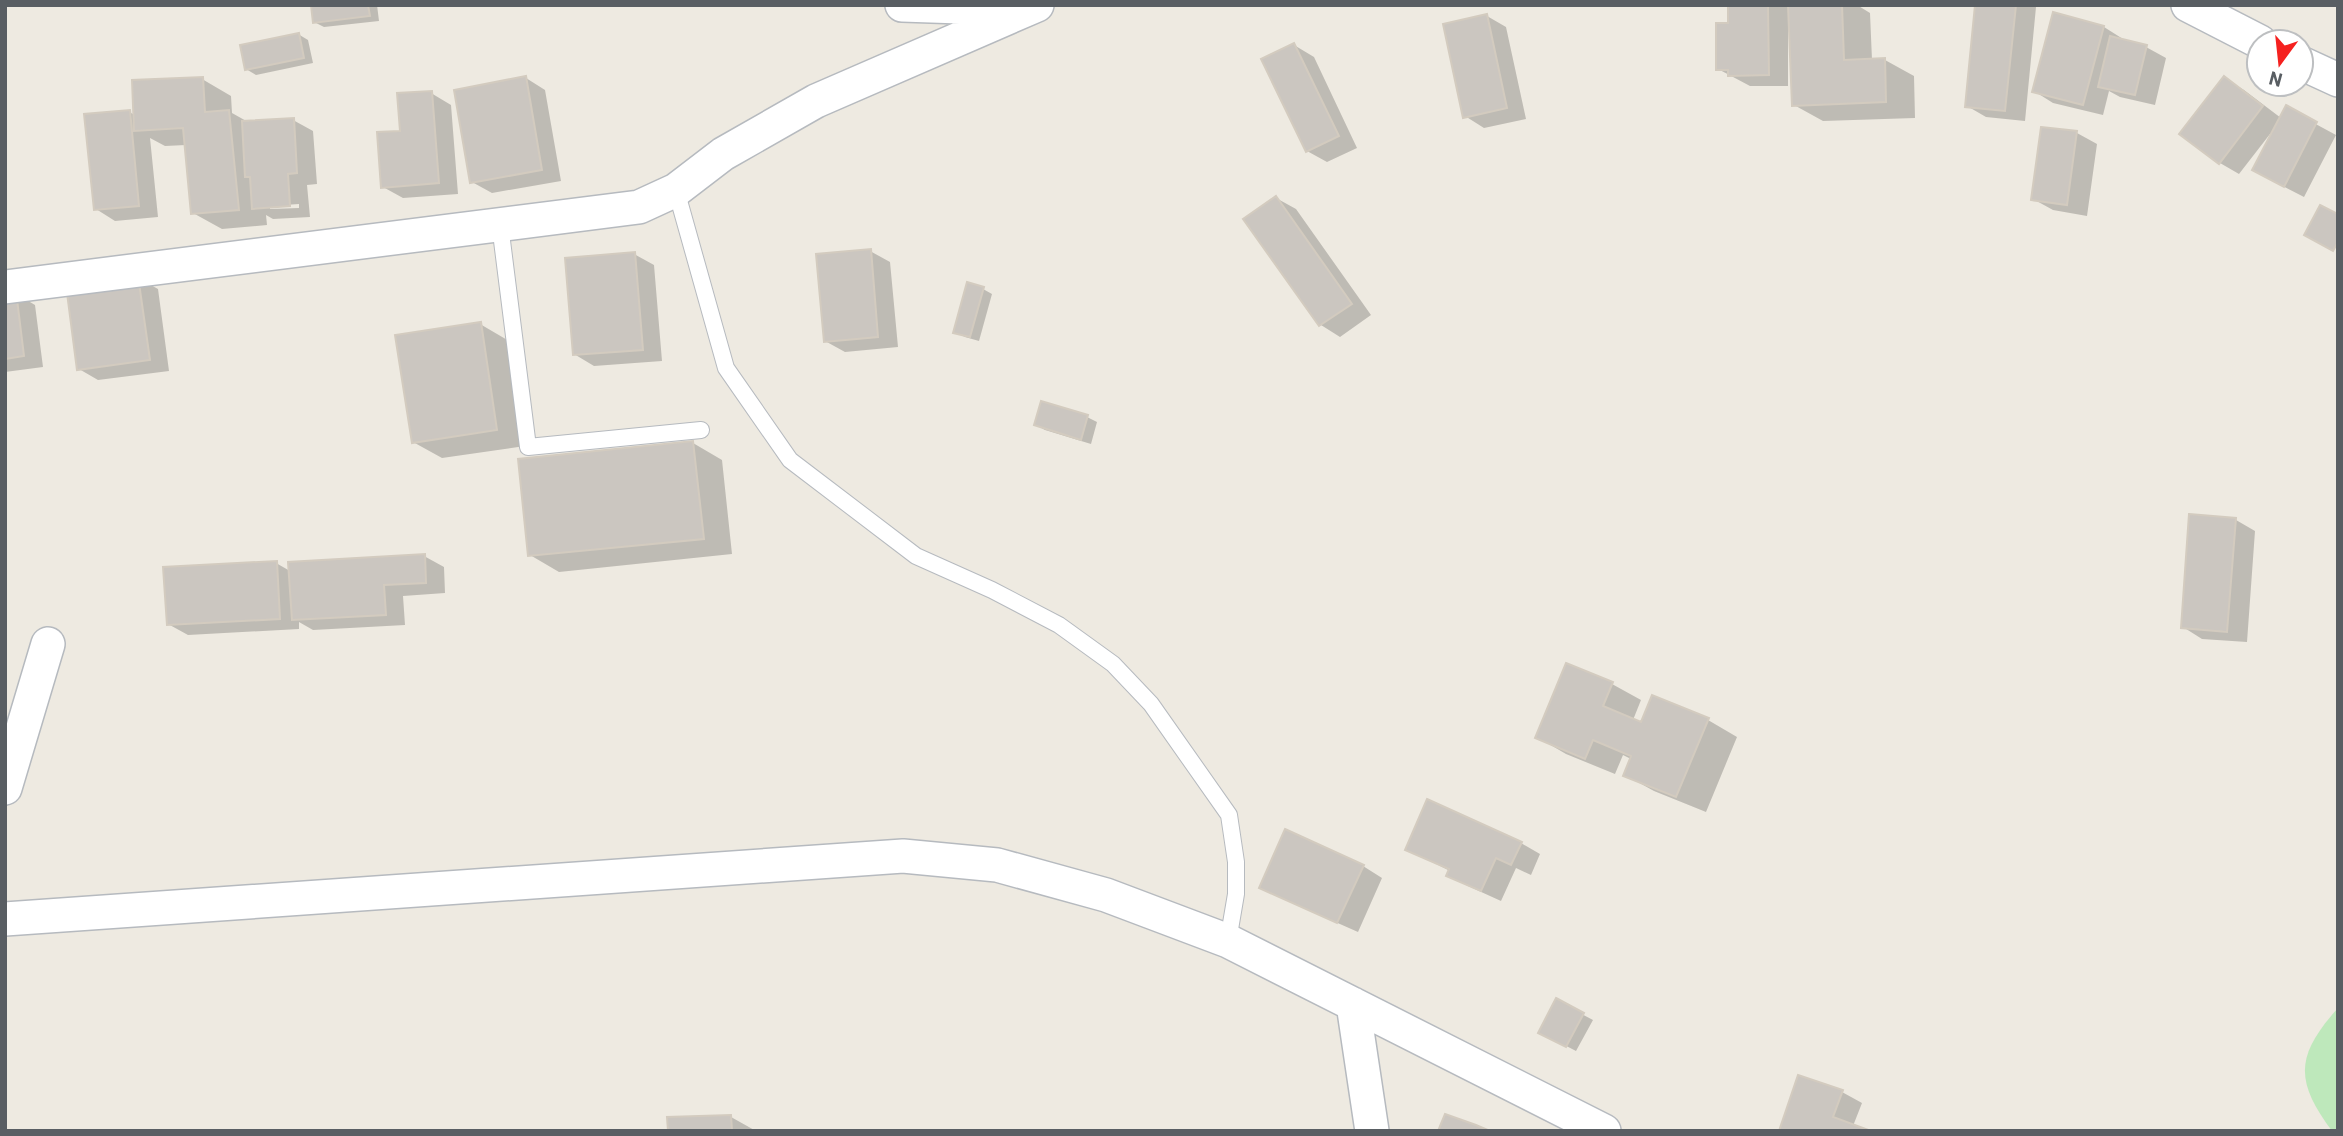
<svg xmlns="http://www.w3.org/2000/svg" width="2343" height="1136" viewBox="0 0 2343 1136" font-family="Barlow,sans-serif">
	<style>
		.green { fill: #bee8bb }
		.shadow { fill: #0003; fill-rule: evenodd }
		.building { fill: #cbc6c0; stroke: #d3cbbf; stroke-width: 2 }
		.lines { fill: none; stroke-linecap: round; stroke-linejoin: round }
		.service-casing { stroke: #b6babf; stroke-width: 18 }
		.minor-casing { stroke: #b6babf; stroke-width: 36 }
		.service { stroke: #fff; stroke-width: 16 }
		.minor { stroke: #fff; stroke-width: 33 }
	</style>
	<rect width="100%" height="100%" fill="#eeeae1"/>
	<path class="green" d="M2338 1008V1131H2332C2294 1080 2296 1055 2338 1008Z"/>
	<path class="shadow" d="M312 5H377L379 21 324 27 314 22Z
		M1730 5H1857L1870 13 1872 60H1885L1914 76 1915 118 1823 121 1794 105 1791 28H1788V86H1750L1718 69 1730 25Z
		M1977 5 2036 7 2025 121 1986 117 1967 106Z
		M1487 16 1506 27 1526 119 1484 128 1465 116Z
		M2104 27 2123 39V41L2146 47 2166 58 2155 105 2120 97 2109 91 2103 115 2053 103 2034 91Z
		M298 34 308 40 313 63 256 75 246 69Z
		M1294 45 1314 57 1357 148 1327 162 1307 151Z
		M526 78 545 90 561 181 492 193 472 182Z
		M2224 78 2244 90 2281 118 2286 108 2336 135 2304 197 2273 181 2270 134 2239 174 2220 163Z
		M202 79 231 96 232 113 248 122 293 120 313 131 317 184 307 185 310 217 273 219 266 215 267 225 222 229 193 213 186 145 165 146 150 138 158 217 115 221 96 209 129 112 135 115ZM299 204V208L270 209V206Z
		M431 93 451 105 458 194 403 198 383 187Z
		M2043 129 2077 133 2097 144 2087 216 2053 210 2033 199Z
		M1276 198 1296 209 1371 315 1340 337 1321 325 1246 219Z
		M870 251 890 262 898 347 845 352 825 341Z
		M634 254 654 265 662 361 594 366 574 354Z
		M138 278 158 289 169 371 98 380 79 369Z
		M983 289 992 294 979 341 965 337 955 332Z
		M15 293 35 305 43 367 5 372V294Z
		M480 324 509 341 525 446 442 458 413 442Z
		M1087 417 1097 422 1091 444 1045 430 1036 425Z
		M693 443 722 460 732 554 559 572 530 555Z
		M2236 520 2255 531 2247 642 2202 639 2183 627Z
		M424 556 444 567 445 593 403 596 405 625 313 630 299 622V629L188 635 168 624 276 563 290 571Z
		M1612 684 1641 700 1633 720 1642 724 1708 720 1737 737 1706 812 1654 791 1625 775 1631 759 1623 755 1615 774 1566 754 1537 737Z
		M1521 843 1540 854 1531 875 1516 868 1501 901 1468 886 1448 875 1450 871 1407 849Z
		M1363 866 1382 878 1358 932 1281 898 1261 887Z
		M1557 1001 1593 1020 1576 1051 1549 1037Z
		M1842 1092 1862 1103 1853 1126 1781 1131Z
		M731 1117 756 1131H670Z"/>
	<path class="building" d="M311 5H368L370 16 313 23Z
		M1728 5H1768L1769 75 1728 76V70H1716V23H1728Z
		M1788 5H1842L1844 60 1885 58 1886 102 1792 106Z
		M1975 5H2016L2005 111 1965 107Z
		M2053 12 2104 26 2083 105 2032 92Z
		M1487 14 1507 108 1463 118 1443 24Z
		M299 33 304 58 245 70 240 45Z
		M2110 36 2147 45 2135 95 2098 87Z
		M1294 43 1339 136 1306 152 1261 59Z
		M526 76 542 170 470 183 454 90Z
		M2224 76 2263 106 2219 164 2179 134Z
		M203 77 205 112 229 110 239 210 191 214 183 128 134 131 132 80Z
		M432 91 439 183 381 188 377 132 400 131 397 93Z
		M2286 105 2317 122 2284 187 2252 170Z
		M130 110 139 206 94 210 84 114Z
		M294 118 297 173 288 174 290 206 252 209 250 177H245L242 121Z
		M2041 127 2077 131 2067 205 2031 200Z
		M1276 196 1352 304 1319 326 1243 219Z
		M2320 205 2338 214V242L2333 251 2304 235Z
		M871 249 878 337 824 342 816 254Z
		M635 252 643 350 573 355 565 258Z
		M138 276 150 360 77 370 66 285Z
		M967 282 984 287 970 337 953 333Z
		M16 291 24 356 5 359V293Z
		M481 322 497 430 412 443 395 335Z
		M1041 401 1088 415 1081 440 1034 425Z
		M693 441 704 539 528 556 518 459Z
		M2189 514 2236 518 2227 632 2181 628Z
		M425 554 426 583 384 585 386 615 292 620 288 562Z
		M277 561 280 619 167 625 163 567Z
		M1566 663 1613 682 1603 706 1641 722 1652 695 1709 718 1676 797 1623 776 1631 756 1593 740 1585 759 1535 738Z
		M1427 799 1522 842 1511 865 1496 858 1481 891 1446 876 1449 869 1405 850Z
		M1285 829 1364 865 1337 923 1259 888Z
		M1556 998 1584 1013 1566 1047 1538 1033Z
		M1798 1075 1843 1090 1833 1117 1871 1131H1779Z
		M1445 1114 1476 1125 1490 1131H1438Z
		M731 1115 732 1131H668L667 1117Z"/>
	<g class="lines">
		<g class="service-casing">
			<path id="service" d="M676 190 726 368 790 460 916 556 992 590 1059 625 1113 664 1151 704 1229 815 1236 862V894L1228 941
				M500 225 528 447 701 430"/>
		</g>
		<g class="minor-casing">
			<path id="minor" d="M902 5 1020 9
				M2188 5 2260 42
				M2301 63 2338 80
				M5 287 639 207 676 190 723 154 816 101 1037 5
				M5 788 48 644
				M5 919 903 856 997 865 1106 895 1228 941 1604 1131
				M1353 1004 1372 1131"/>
		</g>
		<use href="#service" class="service"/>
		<use href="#minor" class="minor"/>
	</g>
	<rect width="2343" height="1136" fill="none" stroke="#595e63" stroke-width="14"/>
	<g transform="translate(2280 63) rotate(195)"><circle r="33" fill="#ffffff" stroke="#bdbfc1" stroke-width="2"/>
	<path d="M0-5L12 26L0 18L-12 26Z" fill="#f5211f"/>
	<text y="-10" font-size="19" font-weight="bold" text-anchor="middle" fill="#595e63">N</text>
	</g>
</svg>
